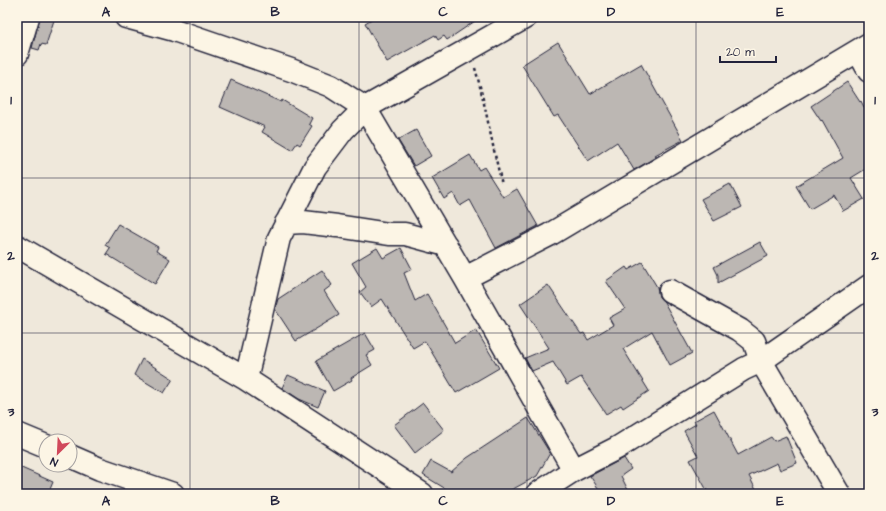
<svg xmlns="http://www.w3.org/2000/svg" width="886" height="511" viewBox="0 0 886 511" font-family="'Architects Daughter',sans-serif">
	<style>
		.building { fill: #bcb7b3; stroke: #22223b }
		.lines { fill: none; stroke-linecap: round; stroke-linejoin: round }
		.street-casing { stroke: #22223b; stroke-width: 25 }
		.path { stroke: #22223b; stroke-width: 2.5; stroke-dasharray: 3 3; stroke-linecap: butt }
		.street { stroke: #fcf5e5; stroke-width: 22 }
		.grid { fill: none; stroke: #22223b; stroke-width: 1; stroke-opacity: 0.55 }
		.neatline { fill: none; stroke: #22223b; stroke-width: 1.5 }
		.grid-label { font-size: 13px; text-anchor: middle; font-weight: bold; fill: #22223b }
	</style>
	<rect width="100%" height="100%" fill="#efe8db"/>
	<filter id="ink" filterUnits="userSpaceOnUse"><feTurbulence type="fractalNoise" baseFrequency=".025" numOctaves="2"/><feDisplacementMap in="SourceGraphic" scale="8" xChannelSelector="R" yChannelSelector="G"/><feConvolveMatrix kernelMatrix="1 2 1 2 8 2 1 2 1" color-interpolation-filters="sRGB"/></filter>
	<g filter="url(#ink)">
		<path class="building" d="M40 17H55L46 45 41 44 39 50 32 48Z
			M375 17H481L447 40 444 36 438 40 435 35 387 62 365 23Z
			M558 42 590 94 641 64 683 140 655 155 656 157 634 170 617 142 588 161 558 115 554 117 522 65Z
			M231 80 281 102 282 100 312 118 309 124 312 126 300 145 297 143 292 150 262 132 265 127 220 107Z
			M847 82 860 102 861 101 869 117V167L851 178 864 199 843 211 834 195 810 209 796 186 843 158 822 120 821 121 811 106Z
			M416 130 431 156 414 166 398 140Z
			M470 155 479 170 484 167 503 197 517 189 538 226 496 248 470 200 460 206 453 193 444 199 432 178Z
			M730 184 742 207 714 221 701 199Z
			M118 224 158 247 156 251 170 259 155 284 106 254 110 248 105 245Z
			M760 242 768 256 718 283V275L714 267Z
			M377 248 383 258 401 248 412 269 404 273 415 301 427 294 455 343 476 330 499 368 456 393 425 341 413 348 382 299 371 307 360 292 366 287 352 263Z
			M642 262 657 287 659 297 664 302 692 353 670 365 652 331 623 349 649 391 623 408 621 405 606 414 581 377 567 385 553 362 532 371 525 358 549 348 520 304 548 285 581 334 584 333 588 340 613 325 609 318 625 309 606 281 626 267 628 270Z
			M322 270 332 285 324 291 339 315 296 341 275 309 278 299Z
			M365 333 375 350 366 355 372 365 351 378 352 380 333 391 316 361Z
			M142 359 173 379 164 393 134 375Z
			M288 375 325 391 318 407 299 399 282 388Z
			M423 403 444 430 415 453 394 425Z
			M714 410 738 455 771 437 774 441 786 436 797 463 780 470 777 463 749 476 758 494H709L690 460 698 456 684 431 696 424 694 421Z
			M528 418 550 453 537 476 504 494H454L423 475 431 461 451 472 467 458Z
			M624 458 631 469 621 476 630 494H602L590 476Z
			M17 466 53 482 48 494H17Z"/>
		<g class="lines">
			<g class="street-casing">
				<path id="street" d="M126 17 174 30 291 70 331 86 365 108 465 278 574 470
					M858 51 869 71
					M17 54 28 17
					M286 223 303 222 337 226 389 234H405L446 245
					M17 246 246 379 422 494
					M465 278 549 235 869 44
					M670 291 740 330 754 341 761 361 839 494
					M246 379 279 238 315 167 343 130 365 108 526 17
					M17 434 46 446
					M70 456 100 469 173 494
					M537 494 574 470 617 448 744 369 761 361 869 286"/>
			</g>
			<path class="path" d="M475 68C486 106 492 146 502 184"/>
			<use href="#street" class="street"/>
		</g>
	</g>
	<path class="grid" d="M190 17V494M359 17V494M527 17V494M696 17V494M17 178H869M17 333H869"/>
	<rect width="886" height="511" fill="none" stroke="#fcf5e5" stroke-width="44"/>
	<g transform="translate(58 453) rotate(204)"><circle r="19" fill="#fcf5e5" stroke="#a5a1a1"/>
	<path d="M0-3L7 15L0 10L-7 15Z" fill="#d1495b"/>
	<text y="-6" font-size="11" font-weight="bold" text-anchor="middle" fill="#22223b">N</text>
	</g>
	<path d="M720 56v6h56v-6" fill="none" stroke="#22223b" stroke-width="2"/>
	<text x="726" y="56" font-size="12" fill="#22223b" stroke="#fcf5e5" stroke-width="3" paint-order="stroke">20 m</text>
	<rect x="22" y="22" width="842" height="467" class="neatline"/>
	<g class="grid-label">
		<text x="106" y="16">A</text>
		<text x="275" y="16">B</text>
		<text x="443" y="16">C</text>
		<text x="611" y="16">D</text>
		<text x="780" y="16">E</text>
		<text x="11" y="104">1</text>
		<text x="875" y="104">1</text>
		<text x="11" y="260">2</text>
		<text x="875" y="260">2</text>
		<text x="11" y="416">3</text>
		<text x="875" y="416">3</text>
		<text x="106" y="505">A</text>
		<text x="275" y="505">B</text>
		<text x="443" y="505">C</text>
		<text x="611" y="505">D</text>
		<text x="780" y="505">E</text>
	</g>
</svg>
